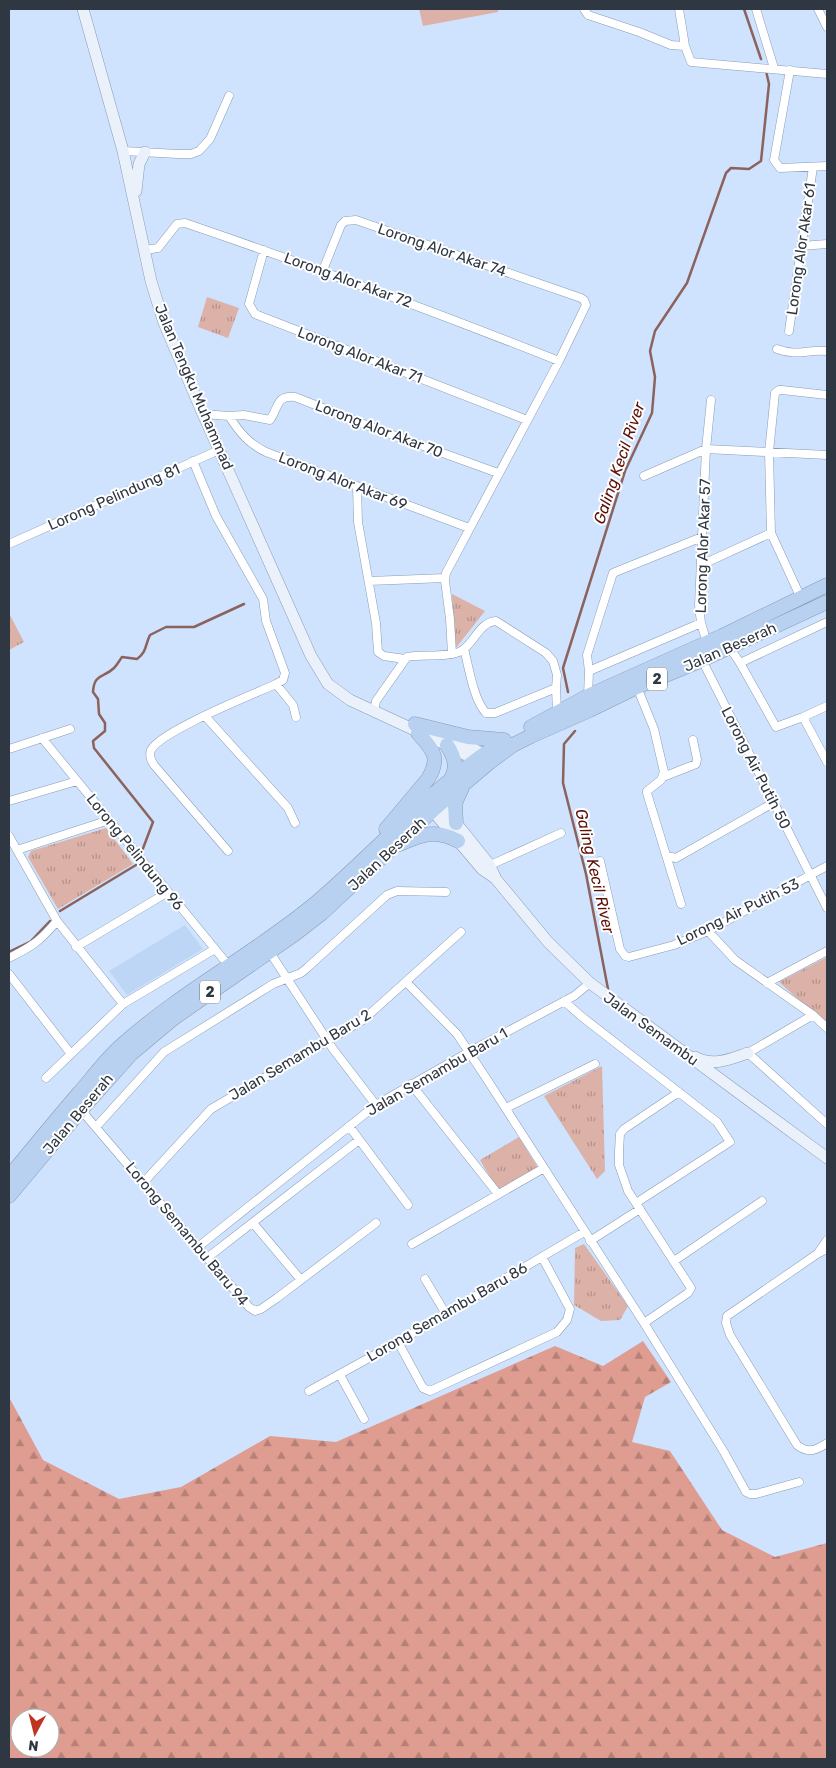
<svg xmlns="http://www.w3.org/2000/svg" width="836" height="1768" viewBox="0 0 836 1768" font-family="Rubik,sans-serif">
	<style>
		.built { fill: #bed6f6 }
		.grass { fill: url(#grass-tufts) }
		.forest { fill: url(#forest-firs); fill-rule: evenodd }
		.garden { fill: #dcb1a8 }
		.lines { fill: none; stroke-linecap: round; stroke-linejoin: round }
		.stream { stroke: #8c625d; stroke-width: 2.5 }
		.street-casing { stroke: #899cb5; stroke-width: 9 }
		.secondary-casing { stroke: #899cb5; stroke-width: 12 }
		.highway-casing { stroke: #899bb3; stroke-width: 15 }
		.street { stroke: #fff; stroke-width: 8 }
		.secondary { stroke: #eaf1fa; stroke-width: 11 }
		.highway { stroke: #b9d1f0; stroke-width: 14 }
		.labels { text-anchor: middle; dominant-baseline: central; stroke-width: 4; stroke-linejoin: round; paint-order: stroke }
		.shield { fill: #fff; stroke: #6d737b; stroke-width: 1 }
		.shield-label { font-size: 14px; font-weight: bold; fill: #2f3742 }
		.street-label { font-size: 15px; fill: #2f3742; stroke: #fff }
		.water-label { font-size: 16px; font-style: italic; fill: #5f1007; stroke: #fff }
	</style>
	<defs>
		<pattern id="grass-tufts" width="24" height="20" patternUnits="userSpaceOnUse" patternTransform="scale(1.25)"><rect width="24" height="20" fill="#dcb1a8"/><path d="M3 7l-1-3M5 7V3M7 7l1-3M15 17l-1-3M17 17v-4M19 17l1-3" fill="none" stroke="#b3918a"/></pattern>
		<pattern id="forest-firs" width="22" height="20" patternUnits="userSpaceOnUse" patternTransform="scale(1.25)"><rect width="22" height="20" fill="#df9c90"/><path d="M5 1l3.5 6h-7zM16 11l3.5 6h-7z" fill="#b58077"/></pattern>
	</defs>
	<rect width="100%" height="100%" fill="#cfe3fe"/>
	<path class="built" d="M185 925 203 949 127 995 109 971Z"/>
	<path class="grass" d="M207 297 239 308 228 338 198 327Z
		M452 594 485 611 455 649Z
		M10 615 24 642 9 650V616Z
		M106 828 133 864 58 909 28 857 31 851Z
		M827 957V1025L779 982Z
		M602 1066 605 1171 597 1179 544 1096Z
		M519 1137 538 1168 498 1191 480 1160Z
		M584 1244 628 1306 620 1320 601 1321 574 1305 575 1248Z"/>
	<path class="forest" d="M643 1341 671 1382 645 1397 632 1442 670 1451 722 1530 775 1557 827 1543V1759H9V1397L43 1460 119 1499 181 1487 270 1436 336 1442 555 1346 603 1366ZM20 1718H50V1748H20Z"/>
	<path class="garden" d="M419 9H498V12L423 26Z"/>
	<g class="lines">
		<path class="stream" d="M744 9 761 59
			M568 692 563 668 625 471 652 413 655 377 650 351 655 331 687 283 726 173 731 168 749 169 761 161 769 84 766 71
			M575 731 564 744 563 783 586 874 608 989
			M142 851 153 822 94 748 93 741 105 731V723L99 714 98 699 93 692C94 673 104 678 114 668 117 665 119 661 122 657L137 659C147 652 145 645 150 635L166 627H194L244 604
			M60 911 136 865
			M9 952 30 942 50 921"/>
		<g class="street-casing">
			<path id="street" d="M584 9 588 15 639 32 671 45 685 46
				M679 9 685 46 691 62 827 74
				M756 9 774 68
				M818 9 827 27
				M790 70 774 160 780 168 827 166
				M123 151 178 154H191L199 151 210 139 229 96
				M801 246 827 244
				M145 250 158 248 177 224 185 223C311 266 435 312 559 361
				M264 250 249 304 255 314 527 420
				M323 270 341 225 345 221 356 220 581 298 584 300 586 305 559 361 446 573 445 581 450 619 452 654
				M789 331 813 167
				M777 349C799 357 806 349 827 351
				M203 414 229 416 244 415 270 420C279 407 276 395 295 397L379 430 498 473
				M229 416C239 432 249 444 266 452L469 528
				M193 461 216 516 263 599 266 621 285 673 283 680 276 684C252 695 161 731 151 750 149 756 151 760 154 765L228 851
				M644 476 706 449 827 455
				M357 487 358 522 376 623 378 652 384 656 405 659
				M9 544 219 450
				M701 565 771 533
				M369 581 445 578
				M800 596 771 533 769 452 775 393 779 390H782L827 395
				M707 643 701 623 699 605 706 449 711 400
				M730 648 740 663 776 727 803 717 827 706
				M464 649C469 667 473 699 486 713H495L556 688
				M702 660 827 908
				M740 663 827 622
				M589 671 701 623
				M276 684 293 705 296 717
				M637 687 654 729 664 772 661 780 647 791V793L681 904
				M588 696 589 671 587 655 613 573 702 537
				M374 711 376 701 407 657C422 654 448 658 461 651 474 644 479 622 496 621L546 653 553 661 557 675 556 688 557 713
				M205 716 288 808 295 823
				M803 717 827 762
				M42 738 229 966
				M9 749 70 729
				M663 777 696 764 697 759 693 740
				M9 801 77 781
				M9 836 57 921 123 1004
				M17 850 109 820
				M667 856 676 858 773 803
				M600 861 620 949 625 956 629 957 674 945 708 931 827 866
				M486 867 561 833
				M708 931 735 960 813 1015 827 1028
				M76 947 168 892
				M269 951 333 1049 376 1105
				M9 958C33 946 40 941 57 921
				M9 974 71 1054
				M406 982 457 1034 488 1081 644 1323 724 1452 746 1492 750 1494H756L799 1482
				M767 983 827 951
				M564 1001 581 1016 717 1122 730 1142 636 1203
				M813 1015 748 1053 827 1124
				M46 1078 123 1004 215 949
				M411 1084 498 1194
				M506 1108 595 1064
				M81 1110 249 1307 255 1311 261 1309 277 1298 376 1223
				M349 1126 408 1205
				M96 1127 164 1052 273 984 301 973 307 968 387 895 397 891 446 892
				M143 1183 211 1109 363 1020 461 932
				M253 1223 301 1280
				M590 1241 640 1209
				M412 1244 544 1168
				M198 1247 376 1105 469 1052 574 996 590 983
				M827 1249 817 1254 727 1316 726 1323 730 1335 797 1445C808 1454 817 1450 827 1443
				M818 1253 827 1240
				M207 1258 359 1140
				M674 1261 762 1201
				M425 1279 446 1314
				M644 1323 688 1293 691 1288 628 1191 619 1165V1151L620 1134 624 1129 679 1092
				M398 1342 423 1388 430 1391 557 1332 567 1320 570 1309 542 1257
				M340 1375 364 1419
				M309 1391 398 1342 584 1232"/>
		</g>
		<g class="secondary-casing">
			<path id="secondary" d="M83 9 123 151 151 281 164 323 203 414 311 656 328 684 350 700 447 745 476 760 480 765
				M136 191 139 164 145 152
				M444 736C460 743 478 748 489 761
				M436 798 489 864 495 877
				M427 804 482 869 495 878 548 942 590 983 827 1158
				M695 1057C713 1067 730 1059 748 1053"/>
		</g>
		<g class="highway-casing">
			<path id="highway" d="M415 724 468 737 504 740
				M531 727 588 696 722 636 827 585
				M447 745C455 758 458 767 450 781
				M456 823 455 803 462 788
				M386 829 428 779C441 757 433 750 418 733
				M400 844C422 834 436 829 458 841
				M9 1177C32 1149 55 1121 79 1093 93 1077 106 1059 122 1045 182 991 255 954 317 902 377 851 430 789 496 746
				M9 1196 81 1110 131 1054 174 1018 295 934 322 913 433 810 490 762 513 745 531 736 590 710 637 687 702 660 827 602"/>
		</g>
		<use href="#street" class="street"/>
		<use href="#secondary" class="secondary"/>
		<use href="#highway" class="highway"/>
	</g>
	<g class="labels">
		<g class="shield">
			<rect x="647" y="667.5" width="20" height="23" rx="4"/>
			<rect x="200" y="980.5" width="20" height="23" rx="4"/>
		</g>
		<g class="shield-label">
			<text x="657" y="679">2</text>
			<text x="210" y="992">2</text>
		</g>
		<g class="street-label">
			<text transform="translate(801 249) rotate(-82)">Lorong Alor Akar 61</text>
			<text transform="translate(442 250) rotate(19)">Lorong Alor Akar 74</text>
			<text transform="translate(348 280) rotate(20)">Lorong Alor Akar 72</text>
			<text transform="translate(360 355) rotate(21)">Lorong Alor Akar 71</text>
			<text transform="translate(194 387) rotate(67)">Jalan Tengku Muhammad</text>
			<text transform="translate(379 429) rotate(21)">Lorong Alor Akar 70</text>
			<text transform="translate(343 481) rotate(21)">Lorong Alor Akar 69</text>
			<text transform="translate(114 497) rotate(-24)">Lorong Pelindung 81</text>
			<text transform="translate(703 546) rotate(-88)">Lorong Alor Akar 57</text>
			<text transform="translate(730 647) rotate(-24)">Jalan Beserah</text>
			<text transform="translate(756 768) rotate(63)">Lorong Air Putih 50</text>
			<text transform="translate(135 852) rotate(51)">Lorong Pelindung 96</text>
			<text transform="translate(387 854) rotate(-43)">Jalan Beserah</text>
			<text transform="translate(738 912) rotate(-26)">Lorong Air Putih 53</text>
			<text transform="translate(651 1029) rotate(36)">Jalan Semambu</text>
			<text transform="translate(300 1055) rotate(-31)">Jalan Semambu Baru 2</text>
			<text transform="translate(437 1072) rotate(-30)">Jalan Semambu Baru 1</text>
			<text transform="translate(78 1114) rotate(-50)">Jalan Beserah</text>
			<text transform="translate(187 1234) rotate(50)">Lorong Semambu Baru 94</text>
			<text transform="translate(447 1312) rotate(-30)">Lorong Semambu Baru 86</text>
		</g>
		<g class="water-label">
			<text transform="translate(619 463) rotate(-71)">Galing Kecil River</text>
			<text transform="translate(595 871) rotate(77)">Galing Kecil River</text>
		</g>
	</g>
	<rect width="836" height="1768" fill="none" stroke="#2f3742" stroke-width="20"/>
	<g transform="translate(35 1733) rotate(187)"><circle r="24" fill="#ffffff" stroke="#acafb3"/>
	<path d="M0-4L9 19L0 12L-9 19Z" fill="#bf3321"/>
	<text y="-8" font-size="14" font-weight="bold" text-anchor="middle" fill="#2f3742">N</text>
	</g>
</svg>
